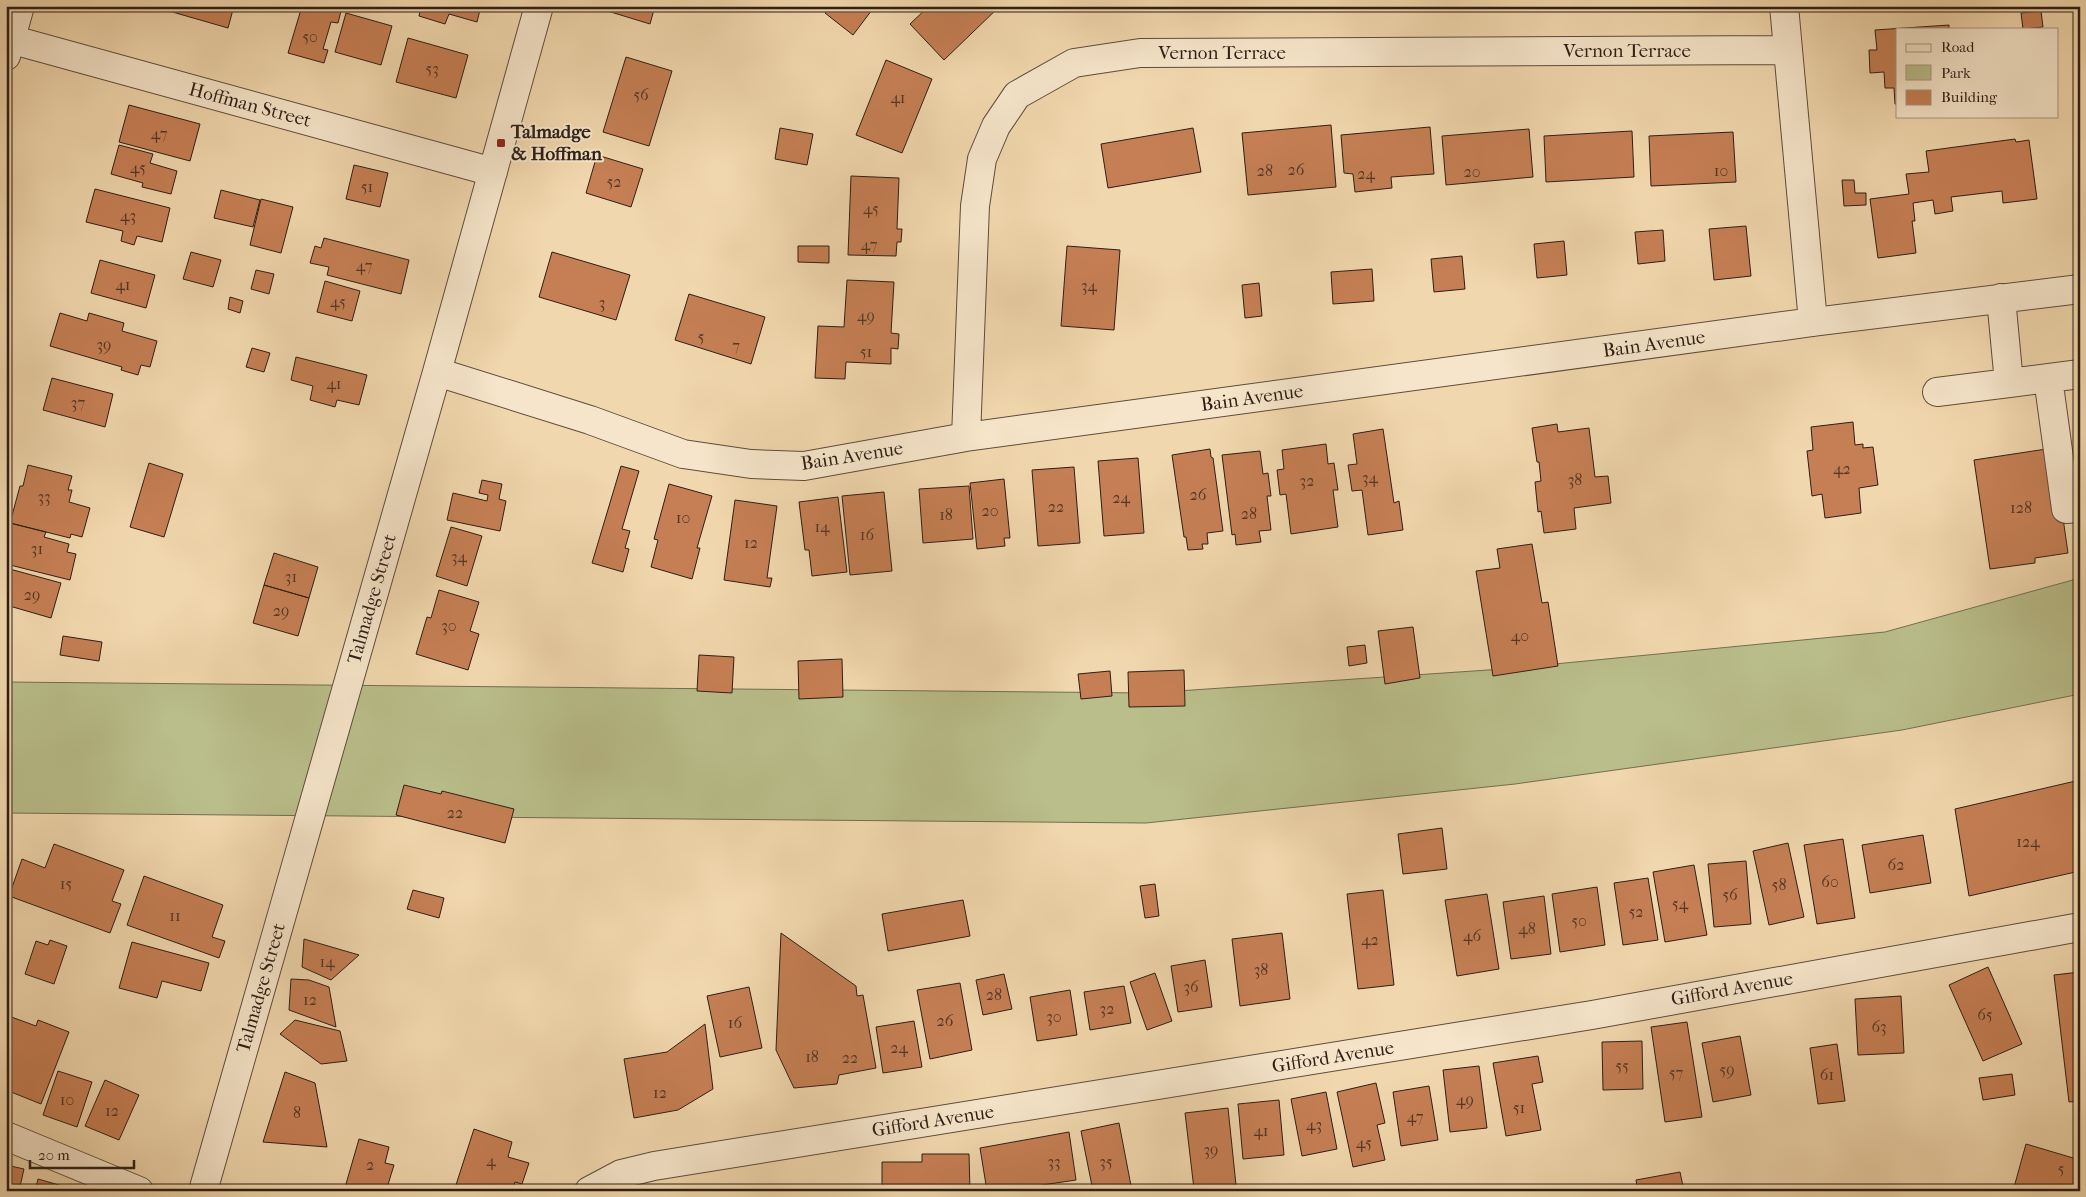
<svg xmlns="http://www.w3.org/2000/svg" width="2086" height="1197" viewBox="0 0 2086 1197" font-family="'IM FELL French Canon',serif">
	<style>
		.green { fill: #b9be8a; stroke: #736e50 }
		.building { fill: #c67f54; stroke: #2d1e17 }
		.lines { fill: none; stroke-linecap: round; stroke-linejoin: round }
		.minor-casing { stroke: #5e4c3c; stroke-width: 30 }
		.minor { stroke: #f6e5ca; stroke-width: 28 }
		.poi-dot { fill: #8f2418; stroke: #f6e5ca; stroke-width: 2 }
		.labels { text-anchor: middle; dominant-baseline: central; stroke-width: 4; stroke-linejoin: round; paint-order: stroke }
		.number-label { font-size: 16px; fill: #533626 }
		.street-label { font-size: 19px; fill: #2d1e17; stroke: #f6e5ca }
		.poi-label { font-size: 19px; font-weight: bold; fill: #2d1e17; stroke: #f6e5ca; text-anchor: start }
	</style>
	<rect width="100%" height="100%" fill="#f1d7ad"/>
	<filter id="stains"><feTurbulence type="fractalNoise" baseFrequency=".004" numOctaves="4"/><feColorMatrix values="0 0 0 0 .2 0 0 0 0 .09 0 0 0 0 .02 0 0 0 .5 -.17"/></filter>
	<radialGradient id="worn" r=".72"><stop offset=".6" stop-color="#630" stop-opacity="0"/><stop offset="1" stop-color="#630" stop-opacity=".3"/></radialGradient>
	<path class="green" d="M2080 578V694L1902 730 1515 784 1146 823 6 813V682L1148 693 1503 669 1885 632Z"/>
	<path class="building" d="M163 6H234L228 28 162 9Z
		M302 6H324L341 11 338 23 331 22 323 49 328 50 324 63 288 53Z
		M481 6 477 22 449 14 445 24 419 16 420 11 403 7Z
		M602 6H655L650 24 601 9Z
		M830 6H875L853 35 825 13Z
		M929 6H1000L944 60 910 24Z
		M2041 11 2043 27 2023 29 2021 13Z
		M346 13 392 26 381 65 335 52Z
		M1949 25V29H1897V104H1895L1894 88H1885L1884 72 1870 73 1869 50H1877L1875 30Z
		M408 38 468 55 456 98 396 82Z
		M626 57 672 71 649 146 603 132Z
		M886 60 932 79 902 153 856 135Z
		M129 105 200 124 190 161 119 142Z
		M1331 125 1336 187 1248 195 1242 133Z
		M1430 127 1434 174 1391 177 1392 188 1355 192 1353 174 1344 173 1341 135Z
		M780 128 813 134 807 165 775 159Z
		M1193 128 1201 172 1108 188 1101 144Z
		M1529 129 1533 177 1446 185 1442 136Z
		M1632 131 1634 177 1546 182 1544 136Z
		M1733 132 1736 182 1651 186 1649 136Z
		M2015 139 2016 142 2029 140 2037 199 2003 203 2002 191 1951 197 1953 211 1935 214 1933 200 1913 203 1915 221H1912L1916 253 1878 258 1870 199 1909 194 1906 174 1929 172 1926 151Z
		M119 145 153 154 150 163 177 171 171 194 142 187 143 183 111 174Z
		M597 155 643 169 631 207 586 193Z
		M354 165 388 173 380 207 346 199Z
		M851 176 899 178 897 229H902L901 242H897L896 256 848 255Z
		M1842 180H1854L1855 193H1866V205L1844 206Z
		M95 189 170 208 162 242 137 236 134 245 121 241 123 231 86 222Z
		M221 190 260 200 253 227 214 218Z
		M261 199 293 207 281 253 250 245Z
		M1746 226 1751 276 1714 280 1709 229Z
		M1663 230 1665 261 1638 264 1635 232Z
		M324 238 409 260 401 294 327 275 329 267 310 263 315 246 321 248Z
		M1564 241 1567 275 1537 278 1534 244Z
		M798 246H829V263L798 262Z
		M1067 246 1120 250 1114 330 1061 326Z
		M191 252 221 260 213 287 183 279Z
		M552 252 630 275 616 320 539 297Z
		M1462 256 1465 289 1434 292 1431 259Z
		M100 260 155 275 146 308 91 293Z
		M1372 269 1374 301 1333 304 1331 272Z
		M256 270 274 274 269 294 251 289Z
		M847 280 894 282 891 333 899 334 898 349 891 348V364L846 362 845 379 815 378 818 326 844 327Z
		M325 281 360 291 352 321 317 312Z
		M1259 283 1262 316 1245 318 1242 285Z
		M689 294 765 317 751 364 675 340Z
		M230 297 243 301 240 313 228 309Z
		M60 313 87 321 89 313 124 323 122 331 157 341 150 367 141 365 138 375 121 370 122 367 50 346Z
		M252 348 270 353 264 372 246 367Z
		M296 357 367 375 359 405 337 400 335 407 310 400 313 386 291 380Z
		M52 378 113 394 105 427 43 410Z
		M1853 422 1855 445 1863 444V448L1873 447 1878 485 1859 488 1861 513 1825 518 1822 494 1812 496 1807 451 1813 450 1811 427Z
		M1557 424 1558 432 1589 428 1595 477 1608 476 1611 503 1574 508 1576 529 1544 533 1541 511 1538 512 1535 482 1541 481 1539 462H1537L1532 428Z
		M1383 429 1394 503 1399 501 1403 530 1368 535 1362 490 1352 491 1348 465 1357 464 1353 434Z
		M1326 444 1328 464 1334 463 1338 490H1333L1338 527 1291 534 1286 494 1280 495 1277 470 1284 469 1282 450Z
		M2053 448 2068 553 2035 558V563L1990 569 1974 460Z
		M1210 449 1211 457 1213 458 1223 531 1207 533 1208 544H1202L1203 549 1188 550 1186 537H1184L1172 455Z
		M1260 451 1263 474 1268 473 1271 496H1267L1271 530 1259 531 1261 542 1236 545 1235 534 1232 535 1222 455Z
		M1138 458 1144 533 1104 536 1098 461Z
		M149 463 183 474 164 537 130 527Z
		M28 465 72 476 68 490H72L69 502 90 508 82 537 71 534 70 538 10 523 20 486H23Z
		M621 466 639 471 622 529 630 531 625 548 629 549 623 572 592 563Z
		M1074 467 1080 543 1038 546 1032 470Z
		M1004 479 1010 538H1004L1005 546 977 549 970 483Z
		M482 480 502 484 499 499 506 501 500 531 447 520 453 493 487 501 488 495 479 493Z
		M669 484 712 496 697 548H700L692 579 651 567 658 540 654 539Z
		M969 486 973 539 923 543 919 489Z
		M884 492 892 571 850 575 842 496Z
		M838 497 847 572 812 576 809 550H805L799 502Z
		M735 500 777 506 767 578H772L770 587 724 580Z
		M10 523 46 532 44 537 69 544 67 552 76 554 70 580 6 564V538Z
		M451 527 482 536 467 586 436 576Z
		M1532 544 1542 603 1548 602 1558 666 1493 676 1476 571 1500 568 1497 549Z
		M274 553 318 567 309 598 264 585Z
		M6 568 61 583 51 618 6 605Z
		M264 585 309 598 298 636 253 623Z
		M439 590 479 602 470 631 479 634 468 670 416 654 427 617 431 618Z
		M1413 627 1420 678 1385 684 1378 631Z
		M63 636 102 642 99 661 60 655Z
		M1365 645 1367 663 1349 666 1347 647Z
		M699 655 734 657 732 693 697 691Z
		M842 659 843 697 799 699 798 661Z
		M1184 670 1185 706 1129 707 1128 672Z
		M1110 671 1112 696 1081 699 1078 674Z
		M2080 780V871L1969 896 1955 809Z
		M404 785 441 794 442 791 514 809 505 843 396 815Z
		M1442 828 1447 869 1403 874 1398 834Z
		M1923 835 1931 883 1870 893 1862 845Z
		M1843 839 1855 918 1817 924 1804 845Z
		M1788 843 1804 917 1769 925 1753 851Z
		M54 844 124 870 112 901 121 904 110 933 9 896 22 859 45 868Z
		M1746 861 1751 924 1714 927 1708 864Z
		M1694 865 1707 935 1665 942 1653 872Z
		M144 876 223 905 212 937 225 941 219 958 127 925Z
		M1648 878 1658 940 1623 945 1614 883Z
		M1155 884 1159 916 1145 918 1140 886Z
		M1597 887 1605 945 1560 952 1552 894Z
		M413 890 444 898 439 918 407 909Z
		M1383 890 1394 985 1358 989 1347 894Z
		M1487 894 1499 969 1457 976 1445 900Z
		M1544 896 1551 954 1511 959 1503 902Z
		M963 900 970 936 888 951 882 914Z
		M781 933 856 986 857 996 863 995 876 1068 839 1075 837 1084 794 1088 776 1050Z
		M1282 933 1290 999 1240 1006 1232 939Z
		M304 939 359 955 331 980 302 967Z
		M50 940 67 946 54 984 25 974 36 941 48 945Z
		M132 942 209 963 201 991 162 981 157 998 119 988Z
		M1205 960 1212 1007 1178 1012 1171 966Z
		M1988 967 2022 1044 1983 1061 1949 985Z
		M2080 972V1101L2069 1102 2054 975Z
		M1155 973 1172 1021 1147 1030 1130 982Z
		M1004 974 1012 1009 983 1015 976 980Z
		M291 979 309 980 329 987 336 1027 289 1010Z
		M960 983 972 1050 930 1059 917 990Z
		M1124 986 1131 1023 1090 1030 1084 992Z
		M749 987 762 1048 720 1057 707 996Z
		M1070 990 1077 1035 1037 1041 1030 997Z
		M1901 996 1904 1053 1858 1055 1855 999Z
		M6 1015 36 1026 38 1020 69 1032 41 1104 6 1090Z
		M295 1020 340 1031 347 1061 321 1064 280 1034Z
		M914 1021 922 1067 883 1073 876 1027Z
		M1687 1022 1702 1117 1665 1122 1651 1027Z
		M705 1024 713 1089 678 1110 634 1118 624 1059 667 1052Z
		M1740 1036 1751 1095 1713 1102 1702 1043Z
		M1642 1041 1643 1089 1603 1090 1602 1042Z
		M1837 1044 1845 1101 1818 1104 1810 1048Z
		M1538 1056 1543 1082 1532 1084 1541 1130 1506 1136 1493 1063Z
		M1479 1066 1487 1128 1450 1132 1443 1070Z
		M58 1071 92 1082 77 1127 43 1115Z
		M285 1072 315 1083 327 1147 263 1142Z
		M2012 1074 2015 1095 1983 1100 1979 1078Z
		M105 1080 139 1095 119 1140 85 1126Z
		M1376 1083 1385 1123 1377 1125 1385 1160 1353 1167 1337 1092Z
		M1429 1086 1438 1140 1401 1146 1393 1092Z
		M1326 1092 1337 1149 1302 1156 1291 1099Z
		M1279 1100 1284 1155 1243 1159 1238 1104Z
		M1228 1108 1236 1185 1194 1189 1185 1113Z
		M1119 1123 1132 1191H1093L1081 1131Z
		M474 1129 512 1142 508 1157 529 1163 522 1184 515 1182 512 1191H487L477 1188V1191H463L455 1188Z
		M1069 1132 1076 1180 1002 1191H987L980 1148Z
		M359 1139 389 1147 385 1163 394 1165 386 1191H344Z
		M2026 1144 2080 1160 2072 1191H2013Z
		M922 1154H969L970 1191H882V1162H922Z
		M6 1165 24 1169 19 1191H6Z
		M1680 1172 1684 1191H1638L1636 1180Z
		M38 1179 73 1189V1191H35Z
		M698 1188 699 1191H679Z"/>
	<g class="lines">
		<g class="minor-casing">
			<path id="minor" d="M1784 6 1813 322
				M6 38 493 172
				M6 56 20 6
				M2001 298 2009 383 2080 374
				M437 372 590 420 683 454 751 464 804 466 966 437 1813 322 2080 289
				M2048 378 2066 509 2080 508
				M1937 392 2009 383
				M966 437 975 206 982 159 996 126 1017 95 1074 63 1140 53 1788 50
				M6 1136 139 1191
				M203 1191 437 372 539 6
				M589 1191 621 1174 654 1166 1592 1015 2080 927"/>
		</g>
		<use href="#minor" class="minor"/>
	</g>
	<rect class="poi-dot" x="496" y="138" width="10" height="10" rx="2.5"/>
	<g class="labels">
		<g class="number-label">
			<text x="310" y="36">50</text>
			<text x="432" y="68">53</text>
			<text x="641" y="94">56</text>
			<text x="898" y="97">41</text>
			<text x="159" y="133">47</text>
			<text x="138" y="167">45</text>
			<text x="1296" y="169">26</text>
			<text x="1265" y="170">28</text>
			<text x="1721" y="170">10</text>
			<text x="1472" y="171">20</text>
			<text x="1366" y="173">24</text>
			<text x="614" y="181">52</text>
			<text x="367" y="186">51</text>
			<text x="871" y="208">45</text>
			<text x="128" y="215">43</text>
			<text x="869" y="244">47</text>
			<text x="364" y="265">47</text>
			<text x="123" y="284">41</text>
			<text x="1089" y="285">34</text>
			<text x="338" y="301">45</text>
			<text x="602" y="302">3</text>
			<text x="866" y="315">49</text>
			<text x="701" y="336">5</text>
			<text x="104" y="344">39</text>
			<text x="736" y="345">7</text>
			<text x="866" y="351">51</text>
			<text x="334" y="383">41</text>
			<text x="78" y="402">37</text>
			<text x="1842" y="468">42</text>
			<text x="1370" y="477">34</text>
			<text x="1575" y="479">38</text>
			<text x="1307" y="480">32</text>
			<text x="1198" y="494">26</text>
			<text x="44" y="496">33</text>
			<text x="1121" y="497">24</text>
			<text x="1056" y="506">22</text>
			<text x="2021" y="507">128</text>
			<text x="990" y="510">20</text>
			<text x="1249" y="513">28</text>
			<text x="946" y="514">18</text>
			<text x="683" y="517">10</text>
			<text x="822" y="526">14</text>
			<text x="867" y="534">16</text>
			<text x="751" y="542">12</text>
			<text x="37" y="548">31</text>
			<text x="459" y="556">34</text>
			<text x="291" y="576">31</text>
			<text x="32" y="594">29</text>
			<text x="281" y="610">29</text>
			<text x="449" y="625">30</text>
			<text x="1520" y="635">40</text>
			<text x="455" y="812">22</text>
			<text x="2028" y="841">124</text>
			<text x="1896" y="864">62</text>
			<text x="1830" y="881">60</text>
			<text x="66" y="883">15</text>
			<text x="1779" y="884">58</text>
			<text x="1730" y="894">56</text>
			<text x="1680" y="903">54</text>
			<text x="1636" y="911">52</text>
			<text x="175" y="915">11</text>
			<text x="1579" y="920">50</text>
			<text x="1527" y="928">48</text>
			<text x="1472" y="935">46</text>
			<text x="1370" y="939">42</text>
			<text x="327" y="961">14</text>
			<text x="1261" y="969">38</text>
			<text x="1191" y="986">36</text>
			<text x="994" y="994">28</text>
			<text x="310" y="999">12</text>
			<text x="1107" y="1008">32</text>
			<text x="1985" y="1014">65</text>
			<text x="1054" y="1016">30</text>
			<text x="945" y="1020">26</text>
			<text x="735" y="1022">16</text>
			<text x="1879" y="1026">63</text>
			<text x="899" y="1047">24</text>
			<text x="812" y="1056">18</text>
			<text x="850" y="1057">22</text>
			<text x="1622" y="1065">55</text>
			<text x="1727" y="1069">59</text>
			<text x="1676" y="1072">57</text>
			<text x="1827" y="1074">61</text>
			<text x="660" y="1092">12</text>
			<text x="67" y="1099">10</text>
			<text x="1465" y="1099">49</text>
			<text x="1519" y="1107">51</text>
			<text x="112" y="1110">12</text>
			<text x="297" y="1112">8</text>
			<text x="1415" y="1116">47</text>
			<text x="1314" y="1124">43</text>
			<text x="1261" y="1130">41</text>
			<text x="1364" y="1142">45</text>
			<text x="1211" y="1149">39</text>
			<text x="491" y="1160">4</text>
			<text x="1054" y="1161">33</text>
			<text x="1106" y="1161">35</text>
			<text x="370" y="1164">2</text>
			<text x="2061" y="1168">5</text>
		</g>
		<g class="street-label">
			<text x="1627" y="51">Vernon Terrace</text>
			<text x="1222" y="53">Vernon Terrace</text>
			<text transform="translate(250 105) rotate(15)">Hoffman Street</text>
			<text transform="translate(1654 344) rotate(-8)">Bain Avenue</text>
			<text transform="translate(1252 398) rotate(-8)">Bain Avenue</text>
			<text transform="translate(852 456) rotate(-9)">Bain Avenue</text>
			<text transform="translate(372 599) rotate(-74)">Talmadge Street</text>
			<text transform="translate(261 988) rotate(-74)">Talmadge Street</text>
			<text transform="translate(1732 989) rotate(-10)">Gifford Avenue</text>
			<text transform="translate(1333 1057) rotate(-9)">Gifford Avenue</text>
			<text transform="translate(933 1121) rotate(-9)">Gifford Avenue</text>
		</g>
		<g class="poi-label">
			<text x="511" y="132">Talmadge<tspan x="511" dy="22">&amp; Hoffman</tspan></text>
		</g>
	</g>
	<rect width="2086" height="1197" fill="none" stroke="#f1d7ad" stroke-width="25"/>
	<rect x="8" y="8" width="2071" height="1182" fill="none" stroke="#2d1e17" stroke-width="2.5"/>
	<rect x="12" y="12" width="2061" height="1172" fill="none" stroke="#2d1e17"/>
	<rect x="1896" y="28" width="162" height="90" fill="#f6e5ca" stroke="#a69582"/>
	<rect x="1906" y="44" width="25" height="8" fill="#f6e5ca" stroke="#a69582"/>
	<text x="1941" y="52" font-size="15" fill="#2d1e17">Road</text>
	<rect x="1906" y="65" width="25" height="15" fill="#b9be8a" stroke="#a69582"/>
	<text x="1941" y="78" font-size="15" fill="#2d1e17">Park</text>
	<rect x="1906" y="90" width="25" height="15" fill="#c67f54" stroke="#a69582"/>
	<text x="1941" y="102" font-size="15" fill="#2d1e17">Building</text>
	<path d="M30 1160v8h104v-8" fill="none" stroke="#2d1e17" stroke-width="2.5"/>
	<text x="38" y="1160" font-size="15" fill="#2d1e17" stroke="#f6e5ca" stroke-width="4" paint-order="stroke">20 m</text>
	<rect width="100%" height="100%" filter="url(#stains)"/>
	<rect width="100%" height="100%" fill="url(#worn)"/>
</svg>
